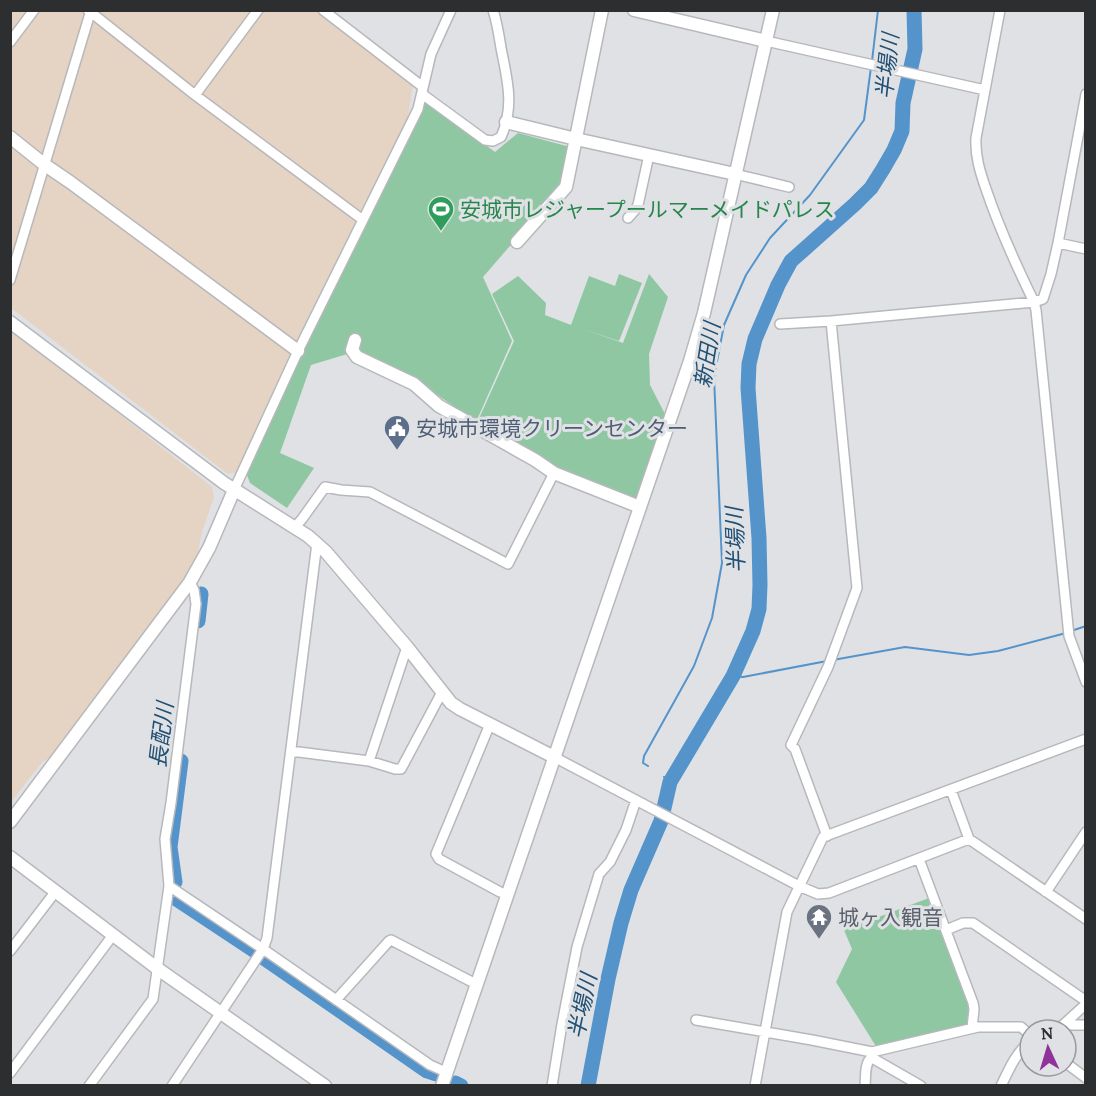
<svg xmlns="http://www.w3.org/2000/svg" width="1096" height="1096" viewBox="0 0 1096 1096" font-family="Lora,'Noto Sans JP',serif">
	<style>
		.industrial { fill: #e5d3c3 }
		.green { fill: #8ec7a2 }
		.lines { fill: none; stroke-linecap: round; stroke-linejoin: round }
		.stream { stroke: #5494cb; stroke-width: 2 }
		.river { stroke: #5494cb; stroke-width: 15 }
		.minor-casing { stroke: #b7b8bb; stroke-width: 12 }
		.tertiary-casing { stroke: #b7b8bb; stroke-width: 15 }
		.minor { stroke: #fff; stroke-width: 9 }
		.tertiary { stroke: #fff; stroke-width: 12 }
		.labels { text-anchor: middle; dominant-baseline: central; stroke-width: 6; stroke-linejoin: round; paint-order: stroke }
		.leisure-label { font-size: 21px; fill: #27864d; stroke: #dfe1e4; text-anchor: start }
		.service-label { font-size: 21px; fill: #4e5e75; stroke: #dfe1e4; text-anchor: start }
		.worship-label { font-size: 21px; fill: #5b616d; stroke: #dfe1e4; text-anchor: start }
		.water-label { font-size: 22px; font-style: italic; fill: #215075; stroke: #dfe1e4 }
	</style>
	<rect width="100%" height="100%" fill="#dfe1e4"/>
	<path class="industrial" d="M10 11H315L413 84 408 116 296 341 239 472 228 474 11 308Z
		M11 329 212 487 214 497 202 532 196 561 189 574 54 757 43 761 11 802Z"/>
	<path class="green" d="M424 104H429L495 152 518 133 570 147 561 187 483 277 512 341 476 422 411 376 357 351 311 365 280 453 314 468 287 508 250 483 247 475 305 346Z
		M619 274 642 283 619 341 583 329 623 343 649 274 668 297 649 354 650 385 666 416 638 496 634 499 563 470 477 423 514 341 492 294 518 276 546 303 545 315 571 325 589 276 615 286Z
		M929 898 971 1008 967 1025 877 1048 836 982 852 949 844 930Z"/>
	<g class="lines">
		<path class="stream" d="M872 61 878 10
			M1071 631 1086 626
			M833 660 905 647 969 655 998 651 1066 633
			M733 676 743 677 827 661
			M648 766 643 763 644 756 694 666 712 618 722 563 714 377 724 325 746 275 770 238 810 195 864 120 871 67
			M664 777 670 782"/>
		<path class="river" d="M198 621 201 594
			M175 882 170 847 181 761
			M175 895V898L255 951
			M264 958 427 1071 436 1074
			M455 1083 461 1086
			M588 1086 608 979 621 923 631 890 661 821 670 782 733 676 753 631 759 609 760 585 759 538 748 388 749 364 755 339 778 285 791 261 855 204 871 188 883 169 894 150 902 131 903 103 915 49 914 10"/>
		<g class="minor-casing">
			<path id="minor" d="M88 10 195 95 363 220
				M323 10 423 87
				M1000 10 976 138C975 156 980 172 986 189 999 228 1016 265 1034 302L1036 310 1069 636 1086 682
				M766 41 985 90
				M10 42 34 10
				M422 94 485 140 493 141 501 137C515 105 507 79 501 48 499 35 497 22 493 10
				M195 95 258 10
				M735 174 789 187
				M628 218 635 210 638 205 649 155
				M1058 243 1086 249
				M10 280 91 10
				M780 324 831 321 1034 302 1043 299 1051 274 1058 243 1086 94
				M234 490 298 351 418 109 431 54 451 10
				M295 527 302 519 325 487 341 490 370 492 508 564 554 473
				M490 724 436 854 439 859 500 892 507 894
				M291 751 369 761 395 769H401L442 692
				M554 757 799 886 818 894 829 893 969 839
				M369 761 407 647
				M951 790 969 839 1086 919
				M827 836 795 749 791 745 828 667 857 588 831 321
				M919 859 973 1003 974 1009 972 1028
				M169 886 263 949 430 1065 446 1072
				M1046 892 1086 832
				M946 930 963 923H973L1086 1001
				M10 951 56 891
				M336 1000 389 941 391 940 476 984
				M696 1020 812 1040 872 1052 978 1027H1021L1030 1035
				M1063 1025H1086
				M1053 1030 1063 1025 1086 1004
				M872 1052V1057L874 1059 921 1086
				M1066 1063 1086 1078
				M10 1073 113 935
				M89 1086 153 999 169 886 165 839 171 803 196 604 194 590 190 582
				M172 1086 263 949 267 938 317 543
				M552 1086 562 1024 577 947 599 874 610 862 626 830 636 800
				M755 1086 787 912 823 837 1086 739
				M865 1086C866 1077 864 1063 872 1057
				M1001 1086C1009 1069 1016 1053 1030 1041"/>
		</g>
		<g class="tertiary-casing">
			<path id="tertiary" d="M634 10 766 41
				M506 122 576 139 735 174
				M10 137 45 165 70 182 298 351
				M517 242 566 187 602 10
				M10 322 224 483 308 536 326 552 407 647 451 703 460 709 554 757
				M355 340 352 350 357 357 414 384 439 406 535 460 554 473 640 507
				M10 822 190 582 209 548 234 490
				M10 857 158 969 325 1086
				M442 1086 690 361 704 313 773 10"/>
		</g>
		<use href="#minor" class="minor"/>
		<use href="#tertiary" class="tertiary"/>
	</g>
	<defs>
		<g id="stadium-pin" transform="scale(1.35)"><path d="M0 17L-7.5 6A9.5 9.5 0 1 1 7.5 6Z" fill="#2e9e5b" stroke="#dfe1e4"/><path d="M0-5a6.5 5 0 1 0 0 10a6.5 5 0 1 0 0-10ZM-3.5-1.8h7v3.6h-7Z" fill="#fff"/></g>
		<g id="civic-pin" transform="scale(1.35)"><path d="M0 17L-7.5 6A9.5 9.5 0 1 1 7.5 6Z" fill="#5c6f8a" stroke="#dfe1e4"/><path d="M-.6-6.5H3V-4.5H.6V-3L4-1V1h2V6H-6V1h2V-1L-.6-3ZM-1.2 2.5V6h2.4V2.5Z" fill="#fff"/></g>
		<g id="temple-pin" transform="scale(1.35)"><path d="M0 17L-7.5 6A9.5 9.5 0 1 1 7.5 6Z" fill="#6b7280" stroke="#dfe1e4"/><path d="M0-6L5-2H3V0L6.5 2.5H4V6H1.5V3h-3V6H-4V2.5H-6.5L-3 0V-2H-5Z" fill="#fff"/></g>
	</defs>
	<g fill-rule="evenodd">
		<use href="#stadium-pin" x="441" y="209"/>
		<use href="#civic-pin" x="397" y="428"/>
		<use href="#temple-pin" x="819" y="917"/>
	</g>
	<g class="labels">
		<g class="leisure-label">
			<text x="460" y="209">安城市レジャープールマーメイドパレス</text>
		</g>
		<g class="service-label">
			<text x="416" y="428">安城市環境クリーンセンター</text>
		</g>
		<g class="worship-label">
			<text x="838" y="917">城ヶ入観音</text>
		</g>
		<g class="water-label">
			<text transform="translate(887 66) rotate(-84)">半場川</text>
			<text transform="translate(707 355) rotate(-81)">新田川</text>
			<text transform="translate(735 540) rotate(-92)">半場川</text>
			<text transform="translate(161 735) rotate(-83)">長配川</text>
			<text transform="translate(582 1006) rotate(-78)">半場川</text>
		</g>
	</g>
	<rect width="1096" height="1096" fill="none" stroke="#2d2e2f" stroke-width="24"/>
	<g transform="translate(1048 1048) rotate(356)"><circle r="28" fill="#dfe1e4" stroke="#98999c" stroke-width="1.5"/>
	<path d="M0-4.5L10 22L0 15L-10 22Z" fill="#91329b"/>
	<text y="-9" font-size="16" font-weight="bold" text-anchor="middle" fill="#2d2e2f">N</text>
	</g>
</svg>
